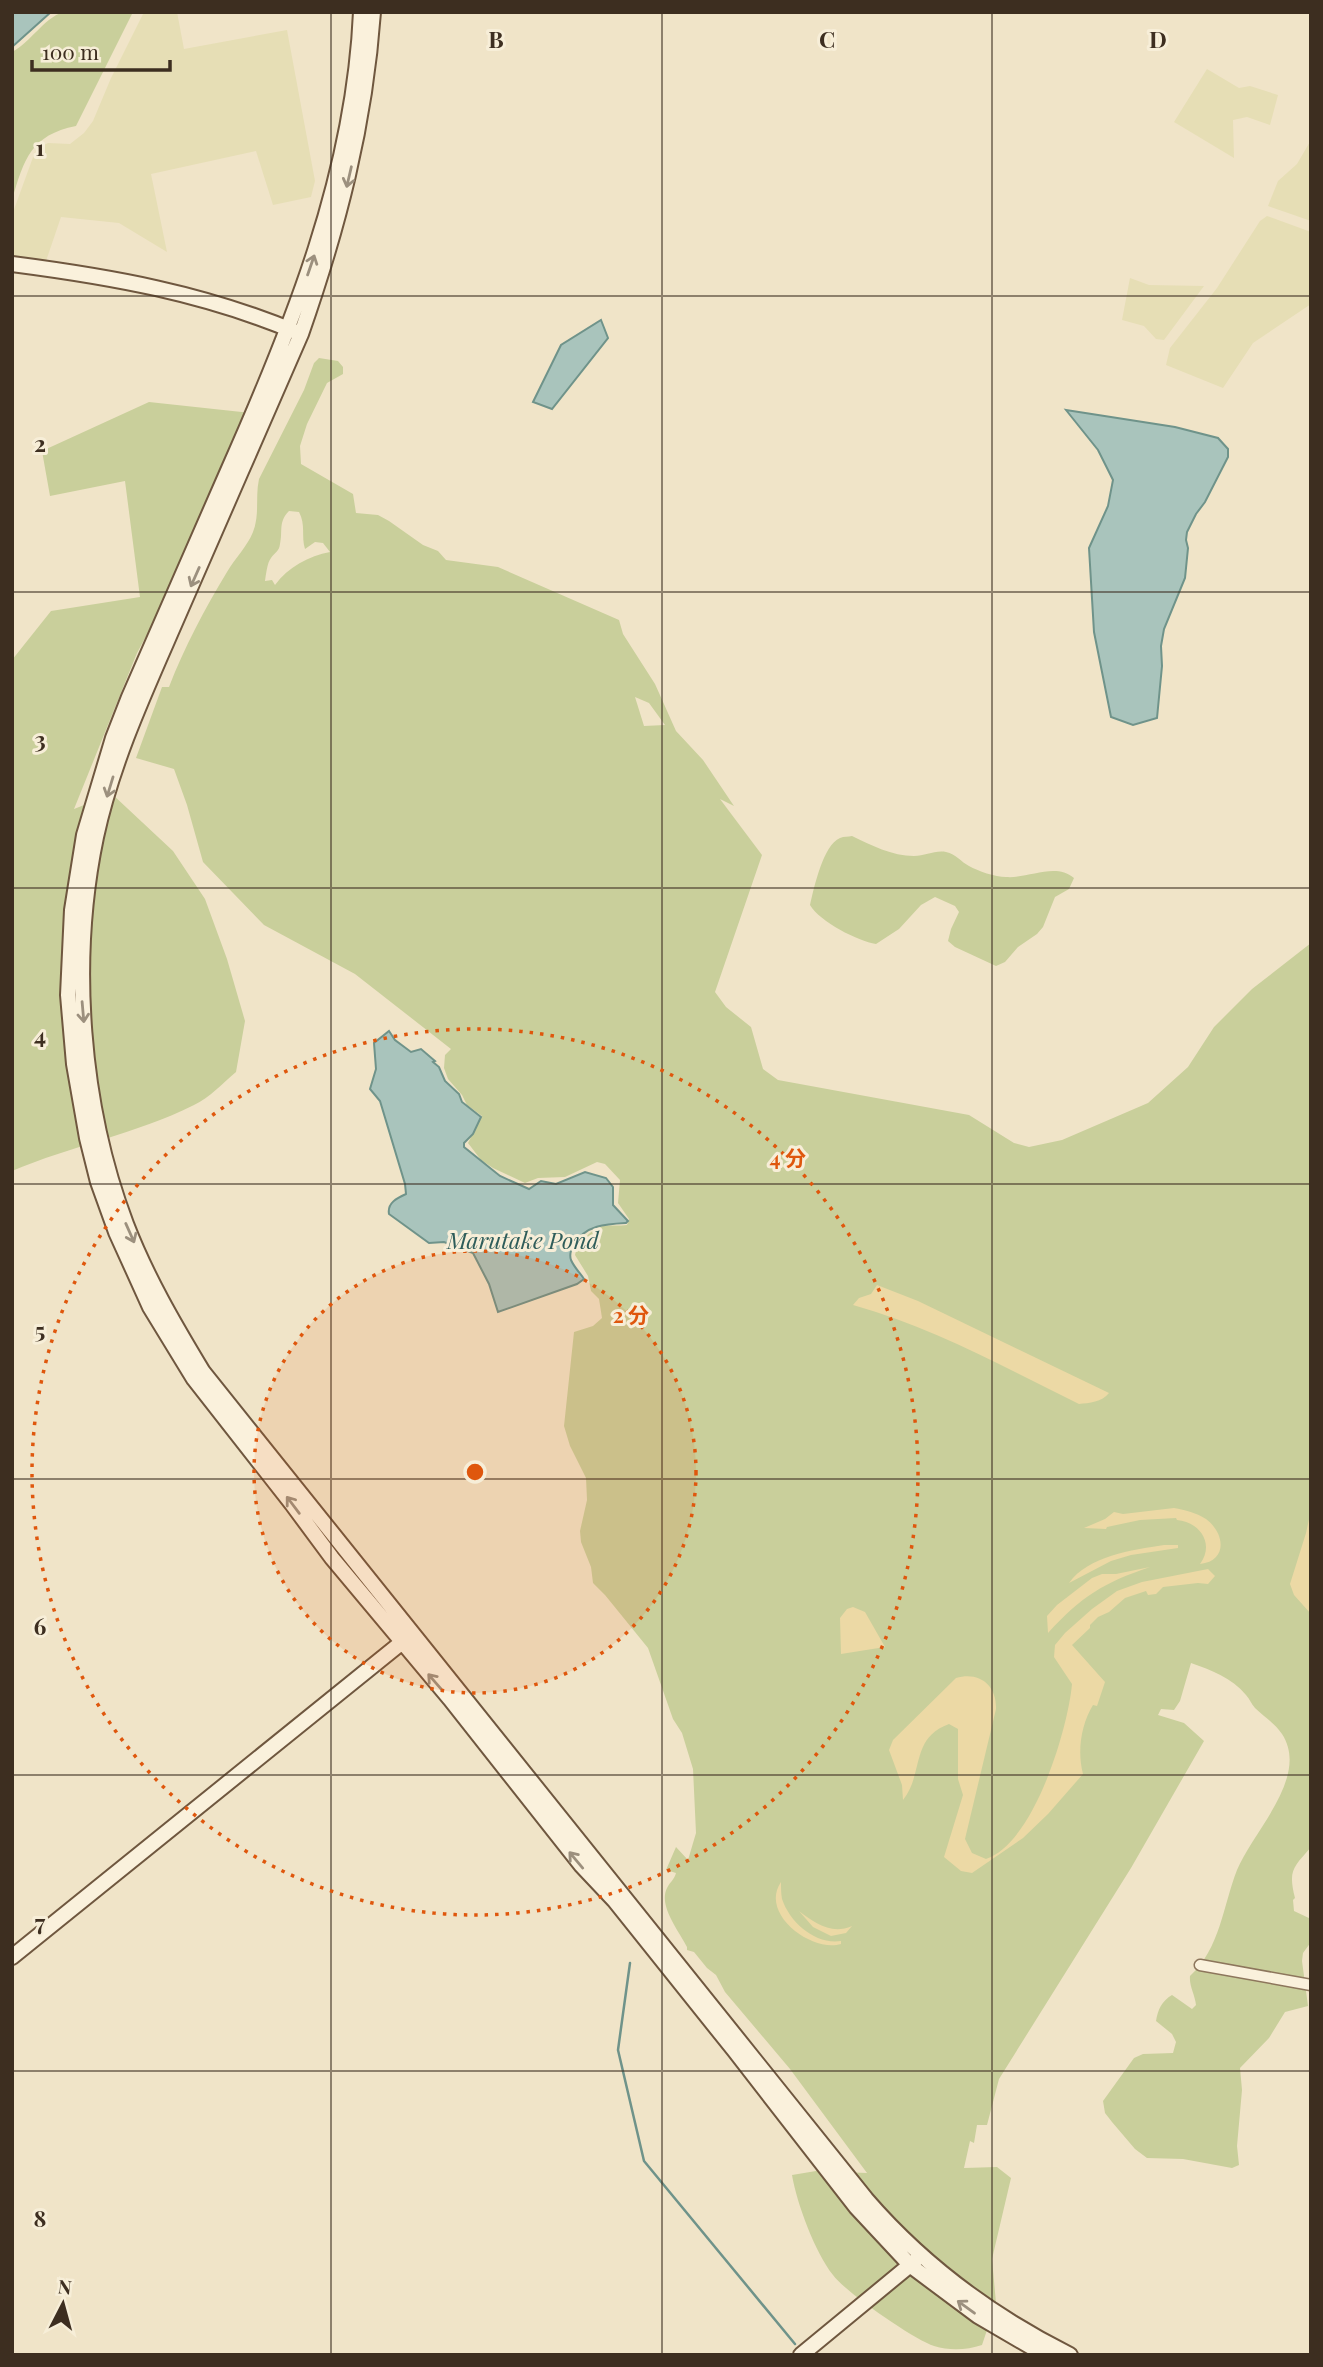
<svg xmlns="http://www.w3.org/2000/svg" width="1323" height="2367" viewBox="0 0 1323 2367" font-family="'Playfair Display','Noto Sans JP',serif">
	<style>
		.farmland { fill: #e6deb5 }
		.green { fill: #c9cf9b; fill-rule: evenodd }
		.sand { fill: #ecd9a5 }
		.water { fill: #a9c4bc; stroke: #6f938a; stroke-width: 2 }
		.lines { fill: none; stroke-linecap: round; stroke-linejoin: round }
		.stream { stroke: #6f938a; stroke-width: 2.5 }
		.street-casing { stroke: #8d765c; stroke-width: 13 }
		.secondary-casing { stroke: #6f573f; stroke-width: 18 }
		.street { stroke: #faf1dc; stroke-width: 10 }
		.secondary { stroke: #faf1dc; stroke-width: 14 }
		.oneway { stroke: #9c907e }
		.grid { fill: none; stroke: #3d2e20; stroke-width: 2; stroke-opacity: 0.55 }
		.ring { fill: none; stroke: #df570d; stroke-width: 3.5; stroke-dasharray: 3.5 7 }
		.labels { text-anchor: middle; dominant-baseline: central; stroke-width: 6; stroke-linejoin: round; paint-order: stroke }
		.water-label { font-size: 23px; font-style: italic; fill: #2f5d5a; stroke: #f7eed8 }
		.grid-label { font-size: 23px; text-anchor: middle; font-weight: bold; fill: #3d2e20; stroke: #f7eed8; stroke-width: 6; stroke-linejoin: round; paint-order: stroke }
		.centre { fill: #df570d; stroke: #f7eed8; stroke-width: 3.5 }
		.ring-label { font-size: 21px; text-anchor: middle; font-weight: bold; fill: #df570d; stroke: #f7eed8; stroke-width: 6; stroke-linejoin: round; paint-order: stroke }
	</style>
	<rect width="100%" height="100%" fill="#f0e4c8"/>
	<path class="farmland" d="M144 12H177L184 49 287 30 315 181 311 197 273 205 256 151 151 174 167 252 119 223 61 217 46 261 12 257V215L36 149 48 143 70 144 84 133 93 121 111 78Z
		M1207 69 1239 88 1250 86 1278 95 1270 125 1247 117 1233 120 1234 158 1174 122Z
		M1311 140V221L1268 206 1278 181 1297 164Z
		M1267 216 1311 232V304L1253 343 1223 388 1166 365 1170 348 1217 288 1260 221Z
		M1130 278 1149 285 1204 286 1164 340 1156 339 1144 326 1122 320Z"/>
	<path class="green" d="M63 12H133L76 126C31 135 24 159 12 200V52C31 42 43 19 63 12Z
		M319 358 338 361 343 367V374L327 383 307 424 300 446 301 464 353 494 356 513 378 515 389 521 423 545 438 551 446 560 498 567 619 620 623 634 655 684 676 731 703 760 734 806 720 799 762 855 715 992 726 1007 751 1027 763 1069 778 1080 969 1115 1014 1143 1029 1147 1062 1140 1148 1103 1188 1067 1214 1027 1252 989 1311 943V1847C1293 1868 1288 1870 1295 1898L1293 1900 1294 1911 1311 1919V1942L1303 1953 1302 1961 1308 2006 1285 2012 1269 2038 1240 2068 1242 2090 1237 2146 1239 2165 1232 2168 1183 2159 1147 2158 1135 2149 1112 2122 1105 2113 1103 2101 1134 2058 1143 2054 1173 2053 1176 2042 1172 2034 1156 2021C1158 2009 1162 2001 1172 1995L1192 2009 1196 2005C1195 1995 1189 1986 1190 1976 1220 1949 1223 1906 1237 1870 1253 1831 1310 1777 1282 1734 1275 1723 1264 1717 1255 1708 1251 1704 1250 1699 1246 1695 1232 1678 1211 1670 1191 1663L1180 1701 1174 1710 1161 1709 1158 1715 1184 1723 1204 1741 1131 1868 999 2079 987 2125H977L974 2143 970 2141 964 2168 997 2167 1011 2178 992 2259 996 2303 982 2345C967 2350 950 2351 934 2346 915 2340 845 2292 833 2275 815 2252 797 2204 792 2175L816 2171 867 2173 790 2069 725 1992 716 1975 707 1968 694 1952 687 1950V1947C679 1931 658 1906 667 1888 670 1882 674 1880 676 1873L666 1870 676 1847 688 1860 696 1833 693 1769 682 1733 673 1719 648 1648 605 1595 593 1583 591 1567 581 1542 580 1531 587 1500 586 1478 570 1446 564 1426 574 1332 593 1326 602 1318 599 1299 591 1291 588 1276 575 1255C578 1243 591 1229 603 1226 611 1225 620 1226 627 1225L629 1219 618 1203 620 1180 605 1164 597 1162 565 1177 538 1178 525 1183 493 1168 481 1160 468 1143 482 1116 467 1105 462 1095 448 1079 444 1068 445 1055 451 1049 355 974 264 925 203 862 187 805 174 769 136 758 162 687H169C184 648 205 608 227 572 235 558 247 547 253 532 260 514 255 497 259 479L304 390 314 363ZM289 511 299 512C306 525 301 536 305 549L315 542 323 543 330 552C309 556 288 567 275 585L272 580 265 581C266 575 267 563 271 558 275 552 279 552 280 544 283 531 278 522 289 511ZM635 697 649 703 665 725 644 726Z
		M149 402 251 413 172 588 137 653 74 809 112 794 173 851 205 899 227 959 245 1021 236 1072C223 1083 209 1098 194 1105 136 1134 71 1146 12 1171V660L51 611 140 597 125 481 50 496 42 451Z
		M852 836C871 845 892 856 914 856 925 856 935 850 946 852 956 854 961 862 969 866 978 871 995 877 1006 877 1028 879 1055 862 1074 878L1069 889 1055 897 1043 927 1037 934 1018 947 1005 962 996 966 955 947 948 941 951 929 959 912 955 906 935 897 921 905 899 929 876 944C858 941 820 922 810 905 814 888 823 845 840 838 844 836 848 837 852 836Z"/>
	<path class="sand" d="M877 1285 918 1301 1109 1393C1102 1402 1089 1403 1079 1404 1005 1368 933 1327 853 1305L859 1298 871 1294Z
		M1174 1508C1185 1510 1197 1513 1206 1519 1225 1533 1228 1561 1200 1564 1215 1544 1200 1522 1177 1520L1176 1518 1140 1520 1107 1527 1106 1529 1084 1528 1105 1519 1114 1512 1123 1514Z
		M1311 1510V1614L1294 1595 1290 1584 1306 1533Z
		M1164 1545H1178V1548L1131 1555 1111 1561 1069 1583C1088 1556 1132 1550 1164 1545Z
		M1150 1567C1103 1583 1082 1596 1048 1633L1047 1616 1057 1605 1092 1578 1102 1574H1116Z
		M1208 1569 1215 1576 1208 1584 1198 1583 1163 1587 1156 1594 1148 1595 1146 1591 1125 1598 1109 1612 1098 1617 1090 1625V1628L1072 1645 1105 1682 1097 1706 1093 1705C1081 1725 1077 1751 1083 1774L1048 1814 1023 1838 972 1873 961 1871 944 1857 963 1795 958 1779V1729L949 1724C910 1738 924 1774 903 1800L902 1785 889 1750 893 1740 956 1678C979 1671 997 1685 996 1709L965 1839 972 1853 986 1859C1034 1843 1068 1729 1072 1684L1054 1657 1055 1645 1065 1633 1092 1609 1117 1591 1142 1582Z
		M853 1607 865 1612 885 1647 841 1654 840 1618 847 1609Z
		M781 1882C781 1888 781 1894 782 1899 790 1923 816 1945 841 1941V1944C812 1953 759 1914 781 1882Z
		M799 1911C815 1923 831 1935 852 1926L846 1933 831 1936 813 1927Z"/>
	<path class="water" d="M12 12H51L12 47Z
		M601 320 608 338 552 409 533 402 561 345Z
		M1066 410 1175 427 1218 438 1228 449V457L1205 502 1196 514 1187 532 1186 540 1188 548 1185 578 1164 629 1161 646 1162 666 1157 718 1133 725 1111 717 1094 632 1089 548 1108 506 1113 480 1098 450Z
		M389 1031 395 1040 411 1052 421 1049 435 1061 433 1062 439 1067 445 1081 459 1094 462 1102 481 1117 473 1134 464 1143V1147L500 1176 529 1189 541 1181 556 1184 585 1172 606 1178 613 1187V1205L628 1221 626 1223C607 1224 585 1225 575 1244 571 1249 569 1254 571 1260 574 1267 580 1273 584 1279L577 1284 498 1312 489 1284 473 1253 444 1242 429 1243 389 1214C387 1203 397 1198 406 1194L405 1184 380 1101 370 1089 376 1069 374 1043Z"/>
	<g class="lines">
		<path class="stream" d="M630 1963 618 2050 644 2161 795 2344"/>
		<g class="street-casing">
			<path id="street" d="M1200 1965 1311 1985"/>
		</g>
		<g class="secondary-casing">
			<path id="secondary" d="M361 12C354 174 292 327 227 473 194 548 162 622 129 697L113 738 84 835 72 910 68 995 74 1064 87 1138 98 1182 116 1232 150 1307 194 1379 292 1504 332 1558 450 1699 581 1865 614 1900 734 2050 856 2207 911 2266 978 2316 1045 2355
				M373 12C365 125 338 228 301 334 261 426 221 517 181 609 149 683 113 758 96 837 70 961 81 1105 126 1224 146 1276 174 1324 203 1372L866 2199C923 2265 992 2316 1070 2355
				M12 264C112 277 203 293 296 332
				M12 1957 406 1639
				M801 2355 915 2261"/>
		</g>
		<use href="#street" class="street"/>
		<use href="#secondary" class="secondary"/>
	</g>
	<defs><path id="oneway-shaft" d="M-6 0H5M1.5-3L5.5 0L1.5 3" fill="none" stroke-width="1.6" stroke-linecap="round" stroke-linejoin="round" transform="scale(1.75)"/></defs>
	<g class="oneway">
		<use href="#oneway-shaft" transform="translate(349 177) rotate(103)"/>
		<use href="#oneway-shaft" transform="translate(311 265) rotate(-71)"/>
		<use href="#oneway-shaft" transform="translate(195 577) rotate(114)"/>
		<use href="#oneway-shaft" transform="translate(110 787) rotate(107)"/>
		<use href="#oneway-shaft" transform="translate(83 1012) rotate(85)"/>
		<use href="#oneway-shaft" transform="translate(130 1233) rotate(66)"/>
		<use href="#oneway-shaft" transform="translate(293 1505) rotate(-127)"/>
		<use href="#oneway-shaft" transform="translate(435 1682) rotate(-131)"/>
		<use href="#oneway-shaft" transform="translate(576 1860) rotate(-130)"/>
		<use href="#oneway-shaft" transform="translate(966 2307) rotate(-144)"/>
	</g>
	<path class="grid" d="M331 12V2355M662 12V2355M992 12V2355M12 296H1311M12 592H1311M12 888H1311M12 1184H1311M12 1479H1311M12 1775H1311M12 2071H1311"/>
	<circle cx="475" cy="1472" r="221" fill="#df570d" fill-opacity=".12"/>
	<g class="ring">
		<circle cx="475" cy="1472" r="221"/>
		<circle cx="475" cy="1472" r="443"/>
	</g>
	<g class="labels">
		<g class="water-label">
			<text x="523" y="1239">Marutake Pond</text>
		</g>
	</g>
	<g class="grid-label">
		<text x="496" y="48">B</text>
		<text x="827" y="48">C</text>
		<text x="1158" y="48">D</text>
		<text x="40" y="156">1</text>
		<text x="40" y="452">2</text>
		<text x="40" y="748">3</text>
		<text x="40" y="1044">4</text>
		<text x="40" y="1339">5</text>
		<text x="40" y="1635">6</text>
		<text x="40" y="1931">7</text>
		<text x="40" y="2227">8</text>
	</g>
	<circle cx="475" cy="1472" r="10" class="centre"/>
	<g class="ring-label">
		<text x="788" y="1166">4 分</text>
		<text x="631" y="1323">2 分</text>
	</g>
	<rect width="1323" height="2367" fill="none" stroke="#3d2e20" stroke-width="28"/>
	<g transform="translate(63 2304) rotate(6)" stroke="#f7eed8" stroke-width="5" paint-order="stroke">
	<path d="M0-5L12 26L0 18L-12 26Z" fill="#3d2e20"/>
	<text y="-10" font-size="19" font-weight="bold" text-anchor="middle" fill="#3d2e20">N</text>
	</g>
	<path d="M32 60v10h138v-10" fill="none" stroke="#3d2e20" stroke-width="3.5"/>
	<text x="42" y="60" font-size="21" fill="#3d2e20" stroke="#f7eed8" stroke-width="5" paint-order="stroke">100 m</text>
</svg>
